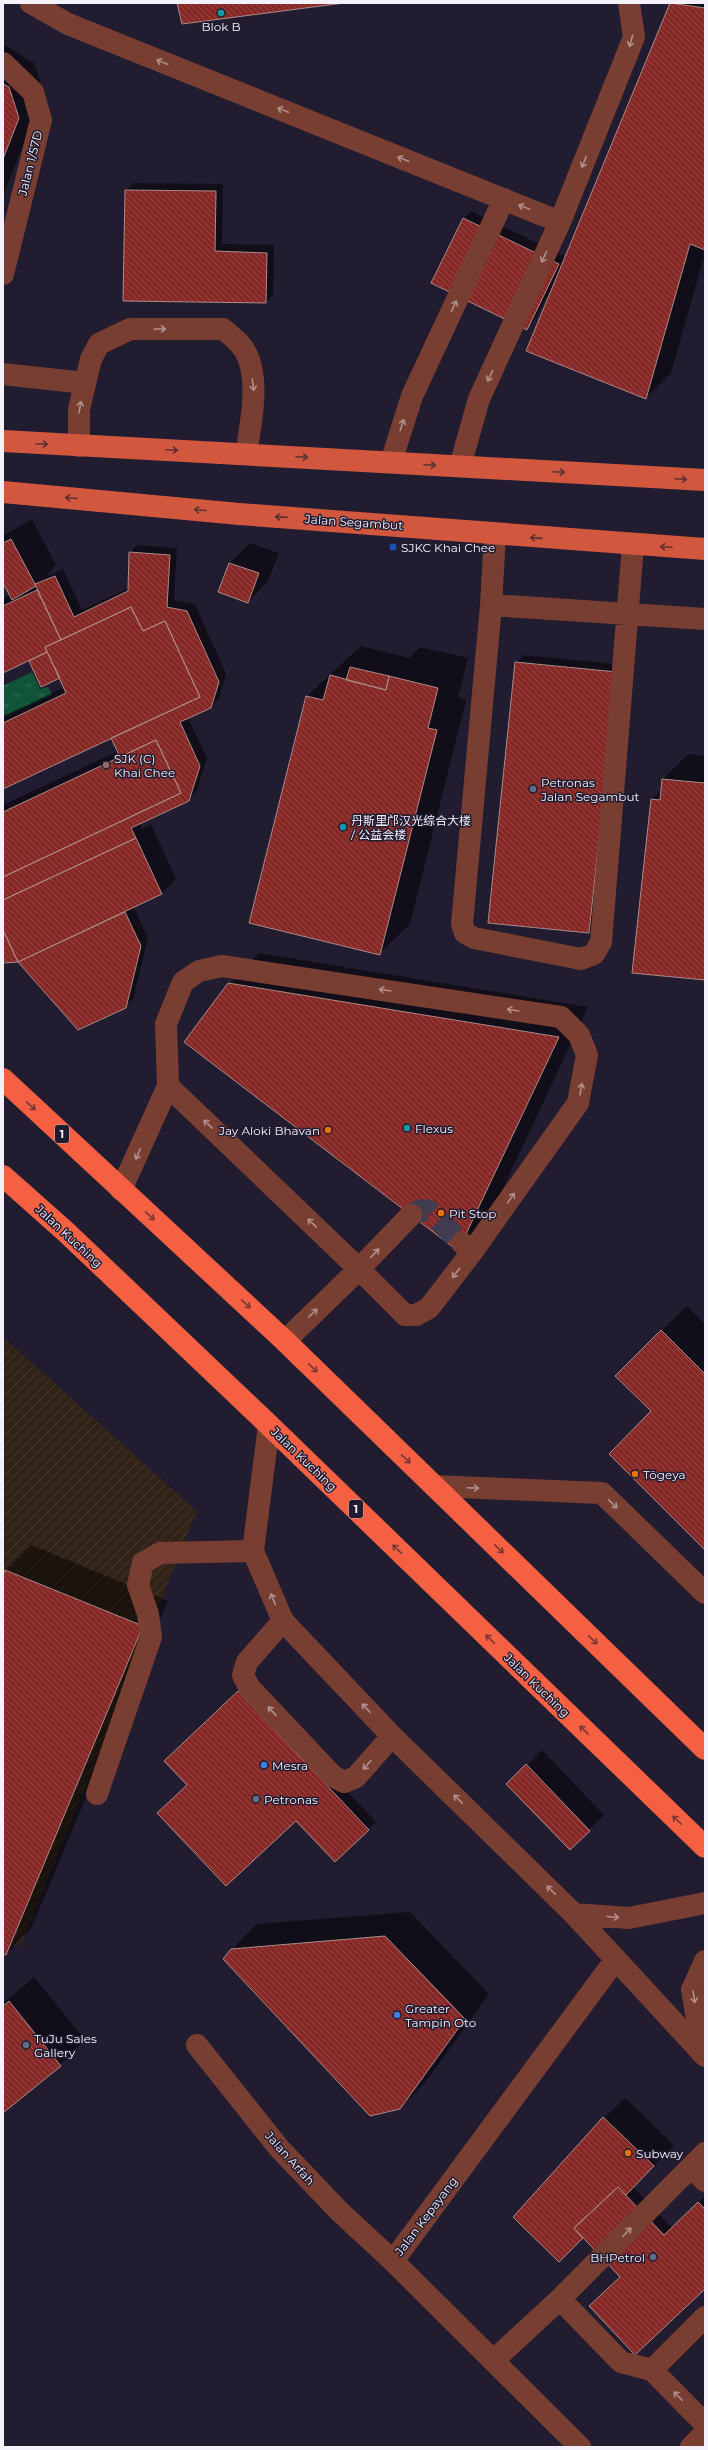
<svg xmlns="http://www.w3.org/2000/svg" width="708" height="2450" viewBox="0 0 708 2450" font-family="Montserrat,'Noto Sans SC',sans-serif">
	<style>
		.industrial { fill: url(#industrial-furrows) }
		.grass { fill: url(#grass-tufts) }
		.shadow { fill: #0007 }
		.building { fill: url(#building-back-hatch); stroke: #ab8b87 }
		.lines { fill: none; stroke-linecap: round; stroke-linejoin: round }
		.minor-tunnel { stroke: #413c4f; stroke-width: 22; stroke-dasharray: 22 11; stroke-linecap: butt }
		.minor { stroke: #793e32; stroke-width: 22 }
		.major { stroke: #d1573e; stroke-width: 22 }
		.highway { stroke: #f46041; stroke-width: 22 }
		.oneway { stroke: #b08f8d }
		.oneway2 { stroke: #5f3135 }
		.oneway3 { stroke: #753737 }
		.culture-dot { fill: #0f9aa8; stroke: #211c30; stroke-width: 1.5 }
		.transit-dot { fill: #1a4fb4; stroke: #211c30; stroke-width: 1.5 }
		.education-dot { fill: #8d6e63; stroke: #211c30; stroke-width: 1.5 }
		.service-dot { fill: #5c6f8a; stroke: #211c30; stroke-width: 1.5 }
		.food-dot { fill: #e8710a; stroke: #211c30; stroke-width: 1.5 }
		.shop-dot { fill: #3f7fe0; stroke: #211c30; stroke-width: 1.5 }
		.labels { text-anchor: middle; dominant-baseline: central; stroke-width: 3; stroke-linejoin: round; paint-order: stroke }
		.shield { fill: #211c30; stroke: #b5b1c0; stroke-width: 1 }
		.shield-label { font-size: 11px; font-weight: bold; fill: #f4f1fd }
		.poi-label { font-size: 12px; fill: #f4f1fd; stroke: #211c30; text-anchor: start }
		.street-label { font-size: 12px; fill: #f4f1fd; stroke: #211c30 }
	</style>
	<defs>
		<pattern id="industrial-furrows" width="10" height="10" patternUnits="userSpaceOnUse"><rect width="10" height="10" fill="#322318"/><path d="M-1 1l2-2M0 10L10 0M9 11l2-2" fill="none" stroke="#46392f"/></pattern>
		<pattern id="grass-tufts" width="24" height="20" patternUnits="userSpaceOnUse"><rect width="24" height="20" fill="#10553a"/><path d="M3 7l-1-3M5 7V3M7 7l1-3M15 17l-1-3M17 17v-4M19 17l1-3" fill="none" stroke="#336e57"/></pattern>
		<pattern id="building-back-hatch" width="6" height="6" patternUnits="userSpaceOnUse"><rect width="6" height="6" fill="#852826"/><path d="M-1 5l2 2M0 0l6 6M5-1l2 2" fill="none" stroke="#974846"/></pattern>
	</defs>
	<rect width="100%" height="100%" fill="#211c30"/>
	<path class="industrial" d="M3 1337 197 1511 21 1945 3 1948Z"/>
	<path class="grass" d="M32 672 40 689 48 687 52 695 3 717V686Z"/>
	<path class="shadow" d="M705 3V253L671 373 646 398 560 272 534 321 527 328 432 282 464 218 471 211 566 257 671 4Z
		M3 44 34 63 44 92 3 196Z
		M133 183 223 184 222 244 274 245 273 294 266 302 126 190Z
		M32 519 56 565 45 577 63 569 82 610 129 588 130 553 137 545 177 548 174 600 195 604 226 674 219 699 211 707 188 718 207 758 196 792 188 800 140 823 142 829 151 824 176 879 161 894 133 906 148 938 133 999 125 1007 78 1028 18 960 3 962V805L118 751 115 735 3 788V716L65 687 60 677 42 685 30 659 3 672V599L11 595 3 581V536Z
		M250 543 279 553 268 581 248 602 230 563Z
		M361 646 409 658 420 647 468 658 458 698 466 700 410 924 379 954 307 696Z
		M524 655 624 665 596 924 589 932 516 663Z
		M688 754 705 756V979L633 972 652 799 662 790 663 779Z
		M259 953 588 1007 488 1220 458 1250 229 984Z
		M687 1306 705 1324V1548L652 1411 641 1351Z
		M31 1545 168 1601 31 1929 6 1954 3 1953V1578L6 1570Z
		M246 1684 376 1822 368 1829 296 1819 188 1785 172 1753Z
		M542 1750 604 1815 570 1848 508 1784Z
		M410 1912 489 1994 425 2083 400 2108 231 1950 257 1924Z
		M34 1977 85 2040 60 2065 3 2112V2003Z
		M625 2098 674 2145 633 2187 672 2228 705 2196V2288L622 2276 583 2236 559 2261 604 2118Z"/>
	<path class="building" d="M177 3H344L182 24Z
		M670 3 705 8V250L690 244 646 399 526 351Z
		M3 84 9 87 19 118 3 159Z
		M125 190 216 191 215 251 267 253 266 303 123 301Z
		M463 218 559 264 527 330 431 283Z
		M11 539 36 586 12 600 3 583V543Z
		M129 552 170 555 167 607 187 611 219 682 211 708 180 722 200 766 189 801 131 828 136 838 3 900V877L181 793 156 740 120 757 111 738 200 697 165 621 143 631 131 607 61 640 35 584 55 576 74 617 128 591Z
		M229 563 259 573 248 603 218 592Z
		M37 590 61 640 45 647 47 652 3 673V606Z
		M131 607 143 631 165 621 200 697 3 789V723L66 693 45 647Z
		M47 652 60 678 41 687 29 661Z
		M515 662 617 672 589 933 488 923Z
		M350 667 389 676 386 690 346 680Z
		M330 675 386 690 389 676 438 688 428 728 437 730 380 955 249 923 306 696 323 700Z
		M156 740 181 793 3 877V812Z
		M662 779 705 783V980L632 973 651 799 660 800Z
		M136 838 162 894 18 962 3 930V900Z
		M125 912 141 946 126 1008 78 1030 18 962Z
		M3 930 18 962 3 963Z
		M228 983 559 1037 458 1251 184 1042Z
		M661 1330 705 1374V1550L609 1454 651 1411 615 1376Z
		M5 1570 143 1626 6 1955 3 1954V1576Z
		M238 1691 369 1830 335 1862 296 1821 226 1886 157 1813 187 1785 164 1761Z
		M526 1764 590 1831 570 1850 506 1784Z
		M385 1936 465 2019 400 2109 370 2116 223 1959 231 1949Z
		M9 2001 61 2066 3 2113V2006Z
		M603 2117 654 2166 626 2195 618 2187 574 2228 583 2238 559 2262 513 2217Z
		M618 2187 664 2235 698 2202 705 2209V2289L635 2355 589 2306 620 2277 574 2228Z"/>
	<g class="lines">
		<path class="minor-tunnel" d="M411 1215 421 1210 429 1211 462 1243"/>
		<path class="minor" d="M31 3 68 24 560 222
			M3 63 33 92 41 120 3 274
			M3 374 85 383
			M79 446V409L91 359 99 344 130 329H223C228 333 234 338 239 343 263 368 251 423 246 454
			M391 462 412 396 504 199
			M460 466 479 399 560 222 634 37 629 3
			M495 535 491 605 462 924 465 933 474 938 581 959 594 954 601 942 633 545
			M491 605 705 619
			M168 1086 166 1024 183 982 199 971 222 966 561 1017 579 1035 587 1055 578 1103 472 1252
			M121 1190 168 1086 359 1269 285 1341
			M411 1215 359 1269 405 1315H416L429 1308 472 1252 462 1243
			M269 1425 253 1551 283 1621 392 1736 574 1914 705 2056
			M434 1486 602 1493 705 1593
			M283 1621 247 1662 243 1675 249 1687 333 1776 344 1782 356 1777 392 1736
			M97 1794 151 1637 148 1614 138 1585 143 1563 160 1553 253 1551
			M574 1914 629 1918 705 1903
			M197 2045 279 2148 339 2211 393 2261
			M703 2054 692 1990 705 1961
			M691 2167 705 2181
			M560 2299 705 2153
			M705 2317 652 2370 705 2424
			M494 2360 560 2299 621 2362 652 2370
			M580 2447 393 2261 616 1959
			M691 2447 705 2433"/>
		<path class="major" d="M3 441 705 480
			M3 492 239 514 705 549"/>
		<path class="highway" d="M3 1079 285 1341 705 1749
			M3 1176 66 1232 269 1425 705 1847"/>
	</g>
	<defs><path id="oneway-shaft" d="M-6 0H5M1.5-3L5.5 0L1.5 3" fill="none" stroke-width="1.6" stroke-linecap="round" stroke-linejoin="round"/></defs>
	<g class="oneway">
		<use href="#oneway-shaft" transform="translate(631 41) rotate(106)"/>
		<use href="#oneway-shaft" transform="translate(162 62) rotate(-158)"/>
		<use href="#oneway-shaft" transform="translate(283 110) rotate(-158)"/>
		<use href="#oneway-shaft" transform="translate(403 159) rotate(-158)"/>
		<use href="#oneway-shaft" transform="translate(584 162) rotate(112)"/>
		<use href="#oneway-shaft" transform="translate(524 207) rotate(-158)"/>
		<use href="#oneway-shaft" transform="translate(544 257) rotate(115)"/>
		<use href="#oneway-shaft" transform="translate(454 306) rotate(-65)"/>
		<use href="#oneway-shaft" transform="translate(160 329)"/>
		<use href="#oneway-shaft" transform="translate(490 376) rotate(115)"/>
		<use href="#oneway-shaft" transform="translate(253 385) rotate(82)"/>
		<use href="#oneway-shaft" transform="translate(80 407) rotate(-81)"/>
		<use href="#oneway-shaft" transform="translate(402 425) rotate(-72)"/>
		<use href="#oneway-shaft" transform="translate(385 990) rotate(-171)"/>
		<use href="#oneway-shaft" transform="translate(513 1010) rotate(-171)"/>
		<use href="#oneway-shaft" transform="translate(581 1089) rotate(-80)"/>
		<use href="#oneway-shaft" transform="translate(208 1124) rotate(-136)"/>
		<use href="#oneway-shaft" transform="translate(138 1154) rotate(114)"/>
		<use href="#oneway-shaft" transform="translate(511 1198) rotate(-55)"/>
		<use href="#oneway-shaft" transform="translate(312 1223) rotate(-136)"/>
		<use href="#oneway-shaft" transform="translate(375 1253) rotate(-46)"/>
		<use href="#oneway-shaft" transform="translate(456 1273) rotate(127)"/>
		<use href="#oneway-shaft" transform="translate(313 1313) rotate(-44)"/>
		<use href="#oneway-shaft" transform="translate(473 1488) rotate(2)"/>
		<use href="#oneway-shaft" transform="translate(613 1504) rotate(44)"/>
		<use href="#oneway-shaft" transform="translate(273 1599) rotate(-113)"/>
		<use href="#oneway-shaft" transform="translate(366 1708) rotate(-134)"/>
		<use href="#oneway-shaft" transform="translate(272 1711) rotate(-133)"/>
		<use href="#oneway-shaft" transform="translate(367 1765) rotate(131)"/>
		<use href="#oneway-shaft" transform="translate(458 1799) rotate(-136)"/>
		<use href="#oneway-shaft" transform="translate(551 1890) rotate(-136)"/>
		<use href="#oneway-shaft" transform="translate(613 1917) rotate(5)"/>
		<use href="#oneway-shaft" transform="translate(694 1997) rotate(81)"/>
		<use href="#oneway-shaft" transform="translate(627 2232) rotate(-45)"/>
		<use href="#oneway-shaft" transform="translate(678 2396) rotate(-135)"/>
	</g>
	<g class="oneway2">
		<use href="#oneway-shaft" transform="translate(42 444) rotate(3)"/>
		<use href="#oneway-shaft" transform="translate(172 450) rotate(3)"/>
		<use href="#oneway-shaft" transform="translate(302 457) rotate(3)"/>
		<use href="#oneway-shaft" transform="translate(430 465) rotate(3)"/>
		<use href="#oneway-shaft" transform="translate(559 472) rotate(3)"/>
		<use href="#oneway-shaft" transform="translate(681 479) rotate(3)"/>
		<use href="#oneway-shaft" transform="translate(71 498) rotate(-175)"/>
		<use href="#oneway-shaft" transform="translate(200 510) rotate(-175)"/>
		<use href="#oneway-shaft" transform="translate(281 517) rotate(-176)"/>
		<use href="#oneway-shaft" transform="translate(536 538) rotate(-176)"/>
		<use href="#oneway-shaft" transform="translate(666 547) rotate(-177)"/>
	</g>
	<g class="oneway3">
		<use href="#oneway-shaft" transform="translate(31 1106) rotate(43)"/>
		<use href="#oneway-shaft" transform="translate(150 1216) rotate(43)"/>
		<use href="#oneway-shaft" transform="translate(246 1304) rotate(43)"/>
		<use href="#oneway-shaft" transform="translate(313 1368) rotate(44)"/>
		<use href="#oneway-shaft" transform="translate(406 1459) rotate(44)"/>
		<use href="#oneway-shaft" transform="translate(397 1549) rotate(-136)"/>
		<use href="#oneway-shaft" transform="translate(499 1549) rotate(44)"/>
		<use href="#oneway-shaft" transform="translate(490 1639) rotate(-136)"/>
		<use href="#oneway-shaft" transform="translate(593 1640) rotate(44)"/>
		<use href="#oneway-shaft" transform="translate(584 1730) rotate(-136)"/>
		<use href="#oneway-shaft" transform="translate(677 1820) rotate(-136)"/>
	</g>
	<g class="culture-dot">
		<circle cx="221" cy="13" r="4"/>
		<circle cx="343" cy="827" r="4"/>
		<circle cx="407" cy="1128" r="4"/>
	</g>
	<rect class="transit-dot" x="389" y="543" width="8" height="8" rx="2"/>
	<circle class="education-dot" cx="106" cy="765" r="4"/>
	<g class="service-dot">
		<circle cx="533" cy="789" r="4"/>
		<circle cx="256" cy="1799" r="4"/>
		<circle cx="26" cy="2045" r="4"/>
		<circle cx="653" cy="2257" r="4"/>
	</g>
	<g class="food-dot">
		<circle cx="328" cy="1130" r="4"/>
		<circle cx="441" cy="1213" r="4"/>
		<circle cx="635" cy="1474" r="4"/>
		<circle cx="628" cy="2153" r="4"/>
	</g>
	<g class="shop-dot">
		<circle cx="264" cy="1765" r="4"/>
		<circle cx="397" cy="2015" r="4"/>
	</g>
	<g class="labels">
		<g class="shield">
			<rect x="55" y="1125" width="14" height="18" rx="3"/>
			<rect x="349" y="1500" width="14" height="18" rx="3"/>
		</g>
		<g class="shield-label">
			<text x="62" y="1134">1</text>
			<text x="356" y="1509">1</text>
		</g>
		<g class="poi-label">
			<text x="221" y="26" text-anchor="middle">Blok B</text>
			<text x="401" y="547">SJKC Khai Chee</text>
			<text x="114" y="758">SJK (C)<tspan x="114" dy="14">Khai Chee</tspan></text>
			<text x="541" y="782">Petronas<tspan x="541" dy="14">Jalan Segambut</tspan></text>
			<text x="351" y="820">丹斯里邝汉光综合大楼<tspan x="351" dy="14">/ 公益会楼</tspan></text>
			<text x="415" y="1128">Flexus</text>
			<text x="320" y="1130" text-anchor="end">Jay Aloki Bhavan</text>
			<text x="449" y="1213">Pit Stop</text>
			<text x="643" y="1474">Tōgeya</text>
			<text x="272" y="1765">Mesra</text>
			<text x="264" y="1799">Petronas</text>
			<text x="405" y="2008">Greater<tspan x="405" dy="14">Tampin Oto</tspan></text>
			<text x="34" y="2038">TuJu Sales<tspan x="34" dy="14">Gallery</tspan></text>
			<text x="636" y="2153">Subway</text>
			<text x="645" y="2257" text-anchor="end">BHPetrol</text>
		</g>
		<g class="street-label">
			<text transform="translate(30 163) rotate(-76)">Jalan 1/57D</text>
			<text transform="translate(354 522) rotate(4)">Jalan Segambut</text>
			<text transform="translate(69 1236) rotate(43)">Jalan Kuching</text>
			<text transform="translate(304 1459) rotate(44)">Jalan Kuching</text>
			<text transform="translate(537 1685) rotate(44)">Jalan Kuching</text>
			<text transform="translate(290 2158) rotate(48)">Jalan Arfah</text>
			<text transform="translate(426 2216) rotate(-53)">Jalan Kepayang</text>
		</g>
	</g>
	<rect width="708" height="2450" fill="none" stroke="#f4f1fd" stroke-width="8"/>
</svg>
